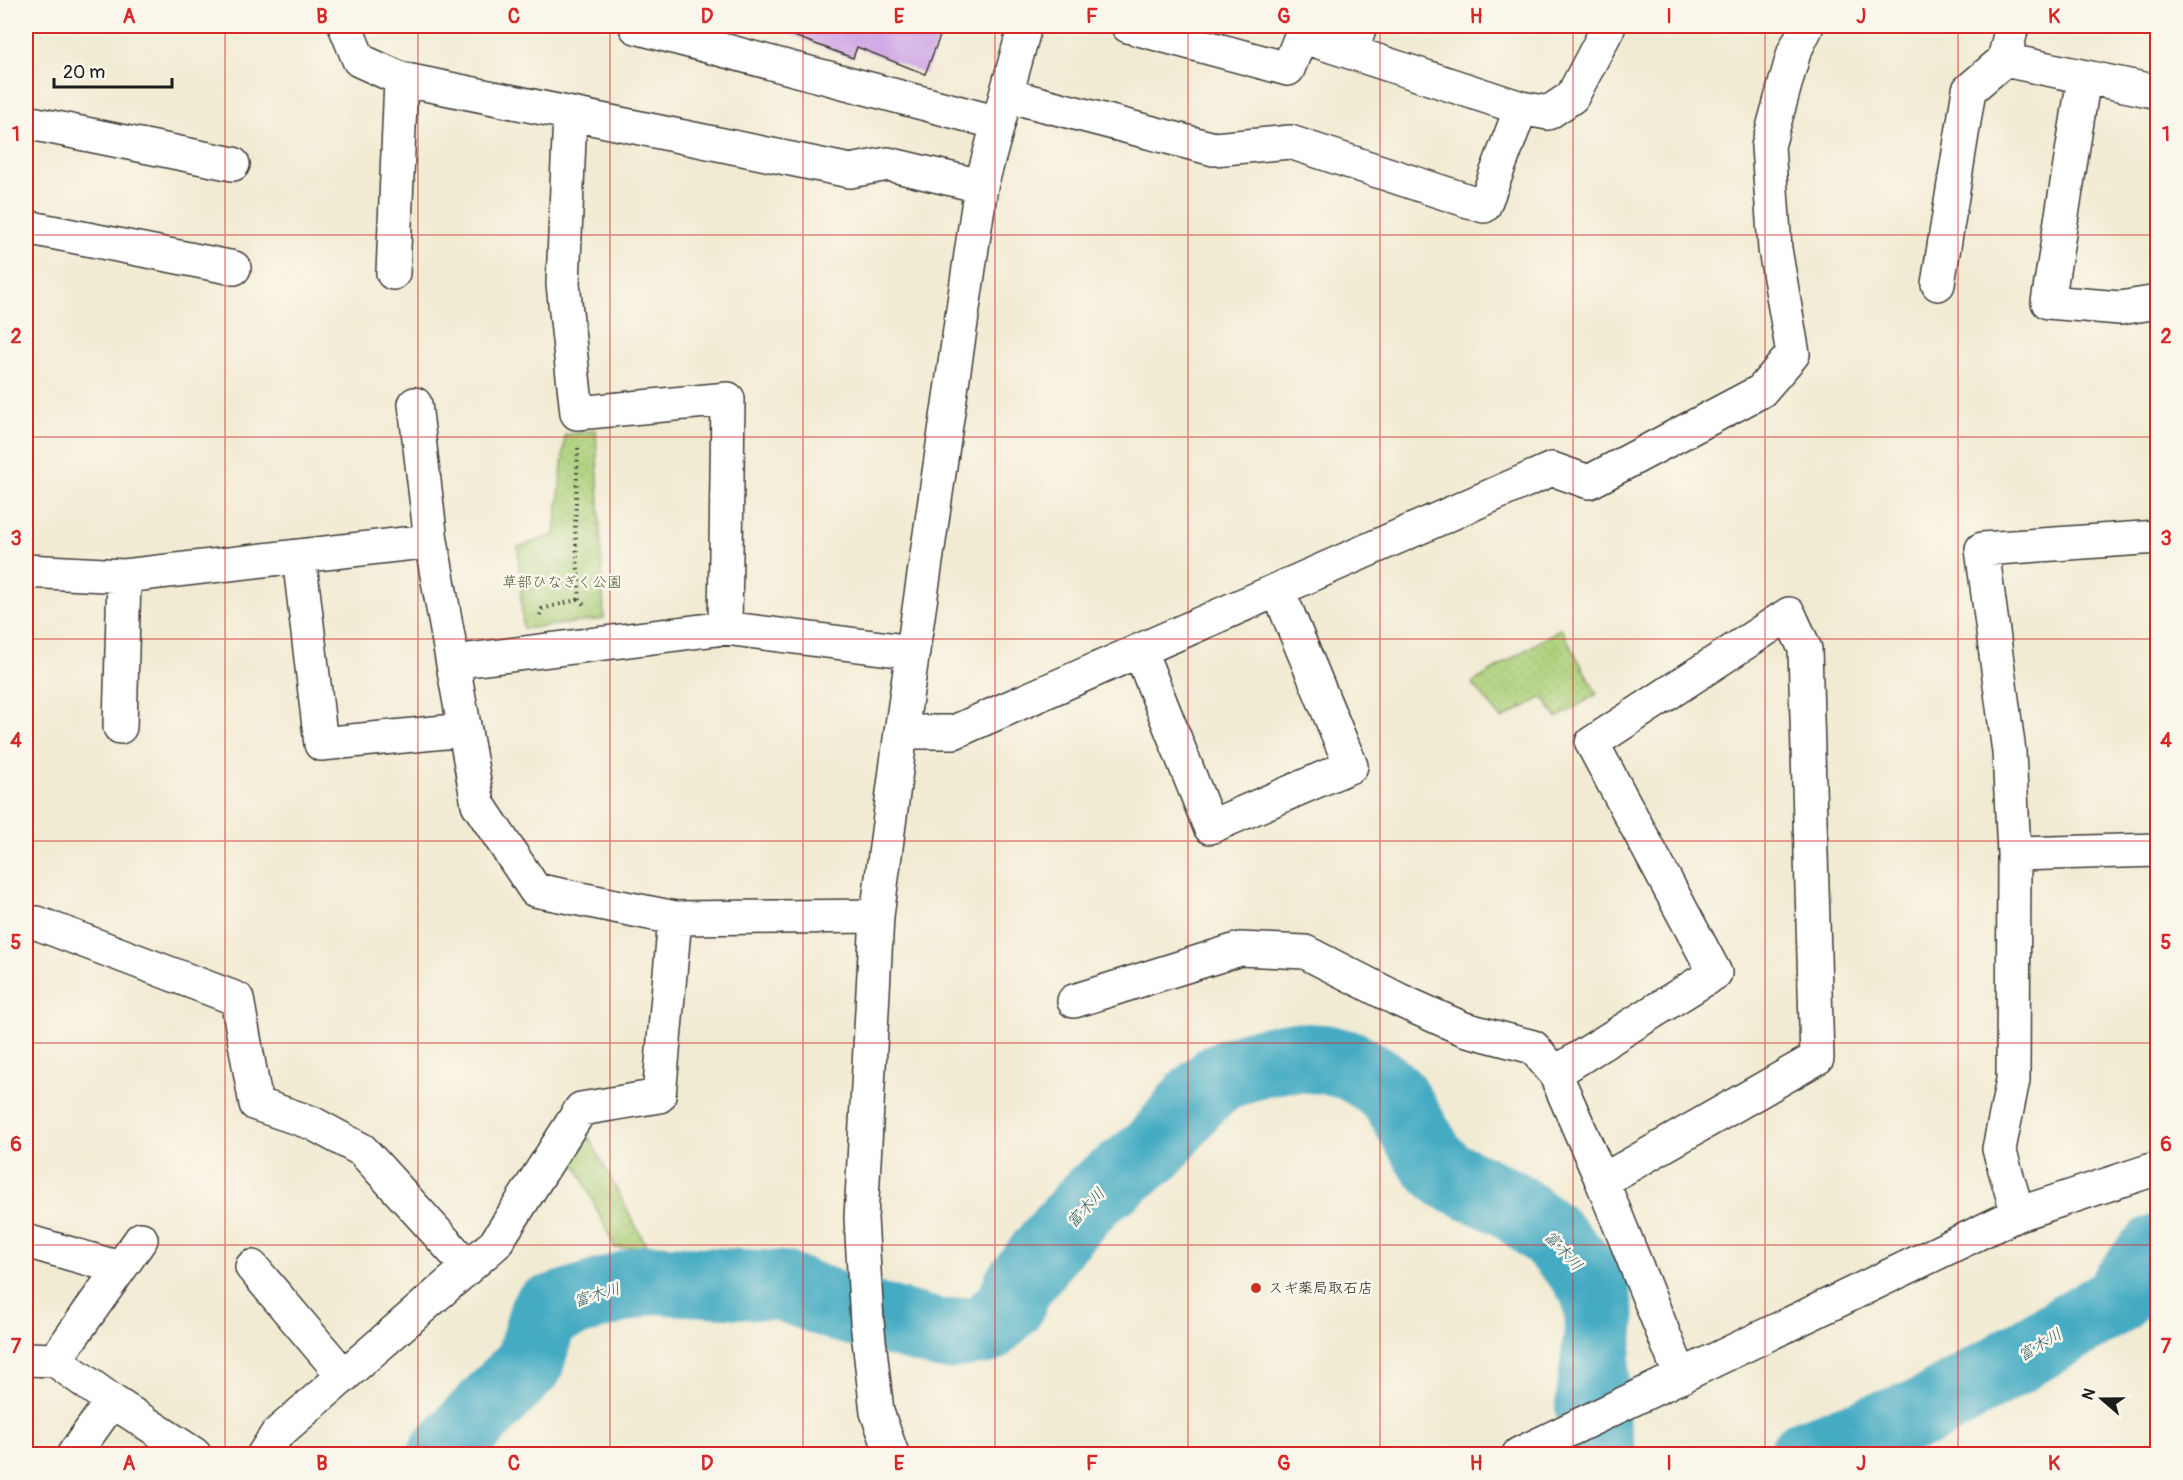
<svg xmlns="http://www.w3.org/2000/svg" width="2183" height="1480" viewBox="0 0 2183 1480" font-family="Pangolin,'Klee One',sans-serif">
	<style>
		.grass { fill: url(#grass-dots); stroke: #64764a; stroke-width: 1.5 }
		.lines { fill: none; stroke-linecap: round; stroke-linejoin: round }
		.river { stroke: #44abc3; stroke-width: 70 }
		.building { fill: #cb9fe5 }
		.minor-casing { stroke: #3c3b37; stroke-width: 36 }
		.path { stroke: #3c3b37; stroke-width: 4; stroke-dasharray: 1.5 4.5; stroke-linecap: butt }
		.minor { stroke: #fff; stroke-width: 33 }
		.grid { fill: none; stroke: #d62828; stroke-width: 1.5; stroke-opacity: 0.55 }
		.poi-dot { fill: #c8321e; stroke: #fbf7ec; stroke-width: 2 }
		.labels { text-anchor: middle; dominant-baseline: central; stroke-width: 5; stroke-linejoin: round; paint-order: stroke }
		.park-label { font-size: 15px; fill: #4e5b3c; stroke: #fbf7ec }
		.poi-label { font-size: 15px; fill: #1c1c1c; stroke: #fbf7ec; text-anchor: start }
		.water-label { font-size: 16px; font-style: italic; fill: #2e5c67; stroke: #fbf7ec }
		.neatline { fill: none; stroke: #d62828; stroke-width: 2 }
		.grid-label { font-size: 20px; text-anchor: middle; font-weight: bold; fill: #d62828 }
	</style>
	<defs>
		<pattern id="grass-dots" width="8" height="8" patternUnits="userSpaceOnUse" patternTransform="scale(1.5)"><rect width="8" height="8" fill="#abcf78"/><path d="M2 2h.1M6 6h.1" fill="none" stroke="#93b167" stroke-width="1.8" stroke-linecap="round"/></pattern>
	</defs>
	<rect width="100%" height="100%" fill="#fbf7ec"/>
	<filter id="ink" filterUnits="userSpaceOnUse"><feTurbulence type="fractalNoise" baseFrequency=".0167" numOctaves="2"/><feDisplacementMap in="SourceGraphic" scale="12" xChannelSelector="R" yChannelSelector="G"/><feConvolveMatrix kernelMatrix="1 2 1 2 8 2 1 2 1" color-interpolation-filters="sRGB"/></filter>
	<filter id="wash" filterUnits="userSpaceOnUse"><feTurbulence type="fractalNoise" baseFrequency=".008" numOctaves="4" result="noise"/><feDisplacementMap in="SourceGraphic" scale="24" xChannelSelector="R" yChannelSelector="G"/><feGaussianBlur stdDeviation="1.35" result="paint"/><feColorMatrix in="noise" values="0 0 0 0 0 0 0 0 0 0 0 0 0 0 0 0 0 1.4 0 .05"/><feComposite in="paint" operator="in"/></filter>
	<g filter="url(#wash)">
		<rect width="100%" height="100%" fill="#f2ebd3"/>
		<path class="grass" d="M596 430 604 619 523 629 518 547 555 535 565 435Z
			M1561 628 1597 694 1557 718 1543 697 1502 719 1472 683Z
			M588 1135 647 1247 615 1248 572 1156Z"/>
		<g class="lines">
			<path class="river" d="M443 1454 529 1364 544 1312 649 1279 782 1286 841 1308 943 1335 986 1329 1010 1306 1018 1286 1049 1246 1093 1196 1155 1149 1194 1100 1220 1077 1254 1064 1288 1057 1324 1059 1352 1066 1377 1081 1394 1097 1432 1160 1448 1175 1510 1204 1551 1236 1581 1268 1596 1293 1600 1321 1590 1408 1601 1454
				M1804 1454 1927 1411 2000 1369 2115 1300 2149 1256 2158 1249"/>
		</g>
		<g id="blocks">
			<path class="building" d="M767 26H944L925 74 857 47 853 58Z"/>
		</g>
	</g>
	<g filter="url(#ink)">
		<use href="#blocks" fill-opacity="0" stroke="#3c3b37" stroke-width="1.5"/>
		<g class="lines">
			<g class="minor-casing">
				<path id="minor" d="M345 26 359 60 401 79 850 171 888 164 981 186
					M1128 26 1288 69 1301 36 1521 108
					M636 27 998 123
					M1352 52 1360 26
					M2004 60 2158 92
					M2084 78 2048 302 2120 308 2158 302
					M1006 95 1214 149 1290 142 1484 206 1521 108 1548 113 1572 97 1609 26
					M570 114 563 284 577 413 728 399 725 628
					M26 122 233 164
					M26 227 234 268
					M393 273 401 79
					M1938 284 1969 90 2004 60 2012 26
					M415 404 431 541 478 804 535 890 675 918 877 916
					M299 556 321 744 465 730
					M26 571 124 576 431 541
					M1140 651 1210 827 1351 766 1278 590
					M453 662 725 628 913 652
					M120 727 124 576
					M901 732H954L1552 469 1589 482 1761 391 1793 354 1775 249 1768 146 1794 52 1807 26
					M2014 854 2158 850
					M37 923 237 999 256 1104 312 1123 362 1150 468 1267
					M1074 1001 1240 949 1305 952 1399 1000 1464 1029 1533 1047 1555 1073 1602 1181 1681 1377
					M1555 1073 1715 973 1592 743 1789 614 1805 649 1817 1058 1602 1181
					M2018 1214 1999 1149 2013 1080 2014 854 2009 752 1982 549 2158 537
					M26 1241 120 1268
					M252 1267 344 1376
					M26 1359 55 1360 112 1401 194 1454
					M55 1360 141 1239
					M74 1454 112 1401
					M264 1454 277 1434 495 1244 581 1109 659 1096 675 918
					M892 1454 877 1412 867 1322 861 1218 877 916 901 732 981 186 1025 26
					M1519 1454 2018 1214 2158 1168"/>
			</g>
			<path class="path" d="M578 448 575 528 580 599 585 607
				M540 615 542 609 580 599"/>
			<use href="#minor" class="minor"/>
		</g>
	</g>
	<path class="grid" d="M225 26V1454M418 26V1454M610 26V1454M803 26V1454M995 26V1454M1188 26V1454M1380 26V1454M1573 26V1454M1765 26V1454M1958 26V1454M26 235H2158M26 437H2158M26 639H2158M26 841H2158M26 1043H2158M26 1245H2158"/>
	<circle class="poi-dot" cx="1256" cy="1288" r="6"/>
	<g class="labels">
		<g class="park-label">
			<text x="562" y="582">草部ひなぎく公園</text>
		</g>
		<g class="poi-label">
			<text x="1268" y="1288">スギ薬局取石店</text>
		</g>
		<g class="water-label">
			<text transform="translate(1086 1208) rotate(-47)">富木川</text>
			<text transform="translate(1563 1251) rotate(47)">富木川</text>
			<text transform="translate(597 1295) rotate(-17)">富木川</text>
			<text transform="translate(2040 1345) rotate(-31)">富木川</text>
		</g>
	</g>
	<rect width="2183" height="1480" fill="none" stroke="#fbf7ec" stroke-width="66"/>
	<g transform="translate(2102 1399) rotate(290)" stroke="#fbf7ec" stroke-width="4.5" paint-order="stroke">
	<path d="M0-4.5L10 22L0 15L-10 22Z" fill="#1c1c1c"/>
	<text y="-9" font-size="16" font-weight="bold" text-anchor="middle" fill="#1c1c1c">N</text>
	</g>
	<path d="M54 78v9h118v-9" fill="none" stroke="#1c1c1c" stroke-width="3"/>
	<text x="63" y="78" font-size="18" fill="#1c1c1c" stroke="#fbf7ec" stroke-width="4.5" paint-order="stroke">20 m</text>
	<rect x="33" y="33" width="2117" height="1414" class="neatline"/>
	<g class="grid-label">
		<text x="129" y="23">A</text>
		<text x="322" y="23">B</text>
		<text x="514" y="23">C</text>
		<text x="707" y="23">D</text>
		<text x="899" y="23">E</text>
		<text x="1092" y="23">F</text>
		<text x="1284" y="23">G</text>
		<text x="1476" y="23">H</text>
		<text x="1669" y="23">I</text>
		<text x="1861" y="23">J</text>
		<text x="2054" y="23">K</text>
		<text x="16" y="141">1</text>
		<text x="2166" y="141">1</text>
		<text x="16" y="343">2</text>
		<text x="2166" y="343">2</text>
		<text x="16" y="545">3</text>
		<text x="2166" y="545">3</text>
		<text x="16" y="747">4</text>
		<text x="2166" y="747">4</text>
		<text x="16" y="949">5</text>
		<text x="2166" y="949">5</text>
		<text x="16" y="1151">6</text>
		<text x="2166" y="1151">6</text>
		<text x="16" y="1353">7</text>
		<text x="2166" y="1353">7</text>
		<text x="129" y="1470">A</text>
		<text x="322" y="1470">B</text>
		<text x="514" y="1470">C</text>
		<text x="707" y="1470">D</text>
		<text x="899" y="1470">E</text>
		<text x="1092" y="1470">F</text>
		<text x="1284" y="1470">G</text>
		<text x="1476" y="1470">H</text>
		<text x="1669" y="1470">I</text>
		<text x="1861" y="1470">J</text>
		<text x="2054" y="1470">K</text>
	</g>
</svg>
